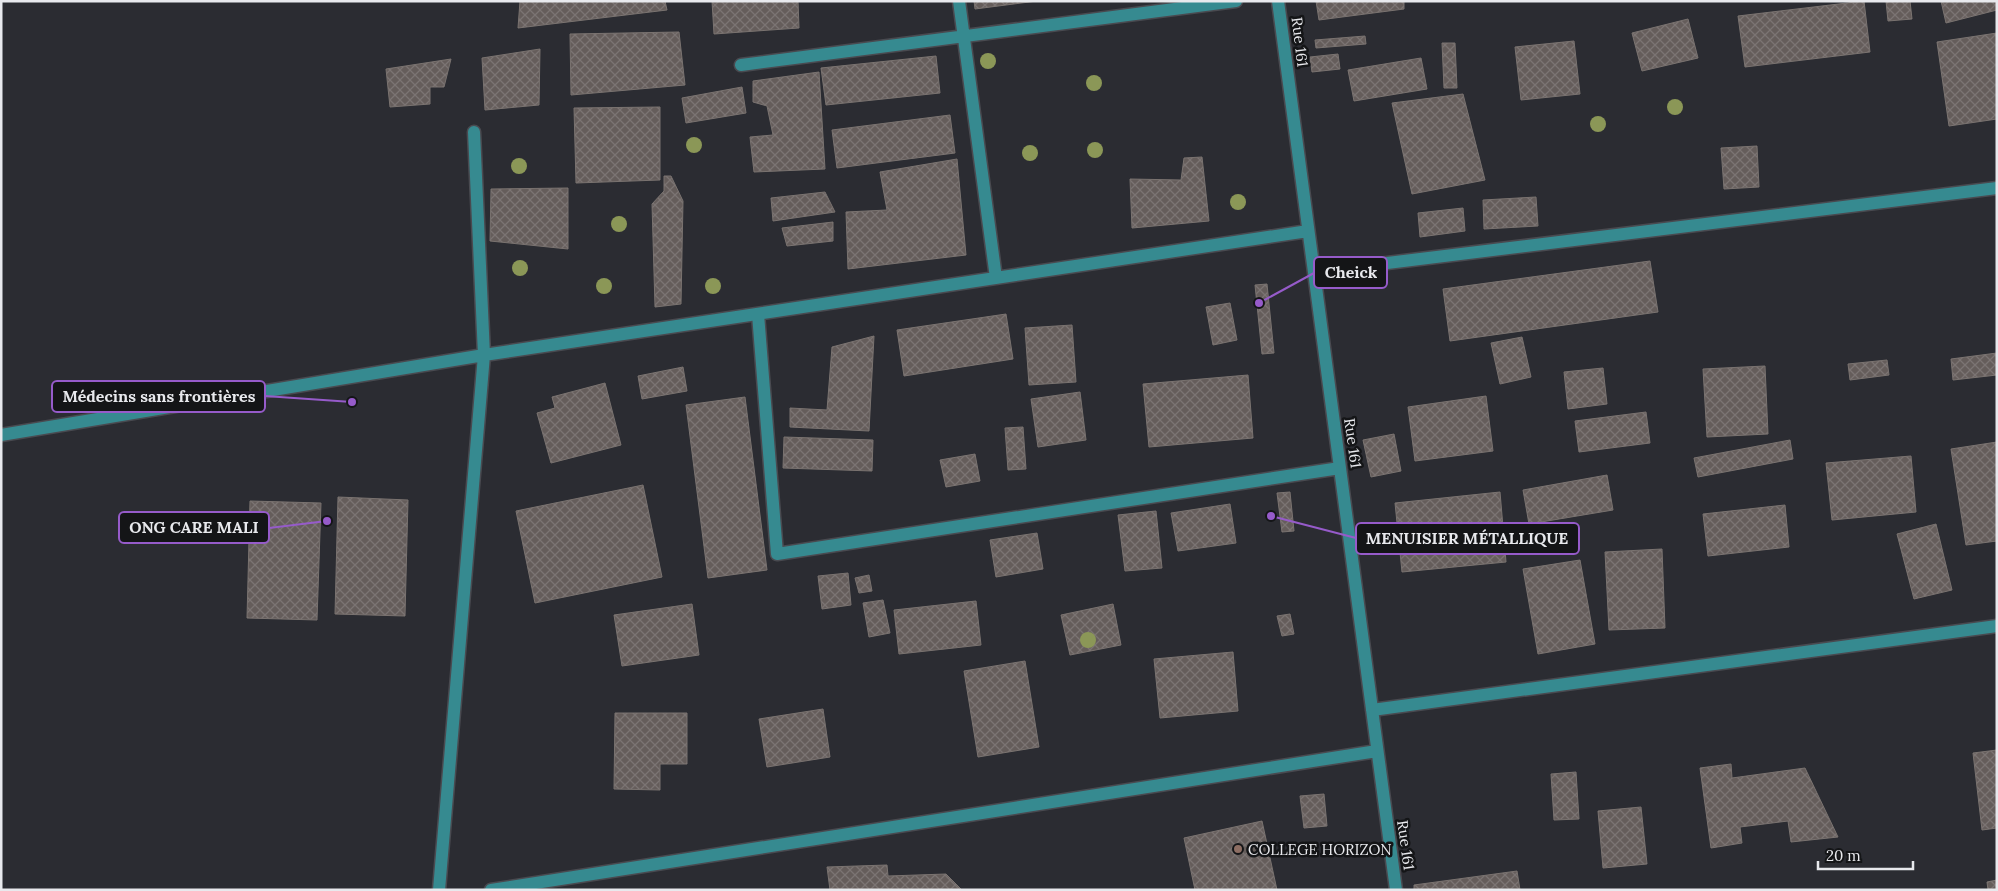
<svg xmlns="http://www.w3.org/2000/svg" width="1998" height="891" viewBox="0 0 1998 891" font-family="Lora,serif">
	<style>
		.building { fill: url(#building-cross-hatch); stroke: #7a7370 }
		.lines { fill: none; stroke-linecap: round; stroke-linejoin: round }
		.minor-casing { stroke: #494a50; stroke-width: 15 }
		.minor { stroke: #368a90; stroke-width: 12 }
		.tree { fill: #8b9757 }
		.education-dot { fill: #8d6e63; stroke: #141517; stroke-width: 2 }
		.labels { text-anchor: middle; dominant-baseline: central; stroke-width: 5; stroke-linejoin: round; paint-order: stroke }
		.street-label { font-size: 15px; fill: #e8e9ed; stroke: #141517 }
		.poi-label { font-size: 15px; fill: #e8e9ed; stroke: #141517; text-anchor: start }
		.leader { fill: none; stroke: #965bca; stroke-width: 2 }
		.callout-dot { fill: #965bca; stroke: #141517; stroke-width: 2 }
		.callout { fill: #141517; stroke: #965bca; stroke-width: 2 }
		.callout-label { font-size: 16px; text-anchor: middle; font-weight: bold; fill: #e8e9ed }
	</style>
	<defs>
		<pattern id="building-cross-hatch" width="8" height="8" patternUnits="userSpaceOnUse" patternTransform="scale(1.25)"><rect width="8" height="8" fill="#655d5b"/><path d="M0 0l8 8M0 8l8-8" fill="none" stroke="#7b7473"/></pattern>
	</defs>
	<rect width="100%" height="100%" fill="#2b2c32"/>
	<path class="building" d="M520 1H665L667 10 518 28Z
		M712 1H798L799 28 714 34Z
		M974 1H1037L975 9Z
		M1316 1H1404V9L1319 20Z
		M1864 1 1870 52 1745 67 1738 16Z
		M1886 1H1910L1912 19 1888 21Z
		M1941 1H1997V10L1946 23Z
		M1688 19 1698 58 1642 71 1632 33Z
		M679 32 685 85 571 95 570 34Z
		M1997 33V119L1949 126 1937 42Z
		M1365 36 1366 44 1316 48 1315 40Z
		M1574 41 1580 94 1521 100 1515 47Z
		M1442 43H1455L1457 88H1444Z
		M540 49 539 105 485 110 482 58Z
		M1338 54 1340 69 1312 72 1310 57Z
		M936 56 940 93 826 105 821 68Z
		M1421 58 1427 89 1354 101 1348 70Z
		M451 59 444 87H430V104L390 107 386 69Z
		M819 72 825 169 754 172 750 137 773 135 767 106 753 102V81Z
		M742 87 746 113 686 123 682 98Z
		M1463 94 1485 180 1412 194 1392 103Z
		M660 107V180L576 183 574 108Z
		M950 115 955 153 837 168 832 130Z
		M1757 146 1759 187 1724 189 1721 148Z
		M1202 157 1209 221 1132 228 1130 179 1181 180 1184 158Z
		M957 159 966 255 848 269 846 212 887 210 880 172Z
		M664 176H671L683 201 681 304 655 307 652 204 664 191Z
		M568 188V249L490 241 491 189Z
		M825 192 835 212 773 221 771 198Z
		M1536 197 1538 226 1484 229 1483 200Z
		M1463 208 1465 231 1420 237 1418 213Z
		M833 222V241L787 246 782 228Z
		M1650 261 1658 312 1450 341 1443 289Z
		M1267 284 1274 353 1262 354 1255 285Z
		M1230 303 1237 340 1213 345 1206 307Z
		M1006 314 1013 359 904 376 897 330Z
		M1072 325 1076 382 1029 385 1025 328Z
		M874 336 869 431 790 427V408L827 410 832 347Z
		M1522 337 1531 377 1500 384 1491 343Z
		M1997 353V375L1953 380 1951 359Z
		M1887 360 1889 375 1850 380 1848 364Z
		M1765 366 1768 434 1707 437 1703 369Z
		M683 367 687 391 642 399 638 376Z
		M1603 368 1607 404 1568 409 1564 372Z
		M1248 375 1253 438 1149 447 1143 384Z
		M605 383 621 445 551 463 537 413 555 408 552 397Z
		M1080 392 1086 440 1038 447 1031 399Z
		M1486 396 1493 451 1415 461 1408 407Z
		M745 397 767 570 708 578 686 405Z
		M1646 412 1650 443 1579 452 1575 421Z
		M1023 427 1026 469 1008 470 1005 428Z
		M1394 434 1401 471 1371 477 1363 440Z
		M784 437 873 440 872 471 783 468Z
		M1790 440 1793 459 1698 477 1694 458Z
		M1997 442V541L1966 545 1951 449Z
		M975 454 980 481 946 487 940 460Z
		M1911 456 1916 512 1832 520 1826 463Z
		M1607 475 1613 510 1529 524 1523 490Z
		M643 485 662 577 535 603 516 511Z
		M1290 492 1294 531 1282 532 1277 493Z
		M1500 492 1506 562 1402 572 1395 503Z
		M338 497 408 500 405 616 335 614Z
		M250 501 321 503 317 620 247 618Z
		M1230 504 1236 543 1178 551 1171 513Z
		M1785 505 1789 547 1708 556 1703 514Z
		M1156 511 1162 568 1125 571 1118 515Z
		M1936 524 1952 590 1914 599 1897 534Z
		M1037 533 1043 569 996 577 990 540Z
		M1662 549 1665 628 1609 630 1605 552Z
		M1580 560 1595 644 1538 654 1523 569Z
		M848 573 851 605 822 609 818 576Z
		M869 575 872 591 859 593 855 578Z
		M883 600 890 633 869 637 863 603Z
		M976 601 981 645 899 654 894 610Z
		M692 604 699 655 622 666 614 615Z
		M1113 604 1121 645 1070 655 1061 615Z
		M1290 614 1294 634 1282 636 1277 616Z
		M1233 652 1238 711 1160 718 1154 659Z
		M1025 661 1039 747 978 757 964 671Z
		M823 709 830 757 767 767 759 719Z
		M615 713H687V764H660V790L614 789Z
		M1997 750V828L1982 830 1973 753Z
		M1731 764 1732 778 1805 768 1838 837 1791 842 1788 821 1740 827 1742 843 1711 848 1700 768Z
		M1576 772 1579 819 1554 820 1551 774Z
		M1324 794 1327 826 1304 828 1300 796Z
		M1641 807 1647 864 1603 868 1598 811Z
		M1262 821 1277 890H1195L1184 838Z
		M887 865 888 876 946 874 962 890H830L827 867Z
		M1517 871 1520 890H1414V885Z
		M1997 880V890H1988L1987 882Z"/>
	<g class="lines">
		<g class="minor-casing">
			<path id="minor" d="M959 1 996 278
				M1278 1 1396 890
				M741 65 1236 1
				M1314 272 1997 188
				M758 314 777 554 1340 468
				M1 435 484 355 1308 231
				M1372 710 1997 626
				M439 890 484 355 474 132
				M491 890 1377 751"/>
		</g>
		<use href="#minor" class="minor"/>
	</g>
	<g class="tree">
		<circle cx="988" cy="61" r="8"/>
		<circle cx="1094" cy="83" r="8"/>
		<circle cx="1675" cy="107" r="8"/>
		<circle cx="1598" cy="124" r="8"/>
		<circle cx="694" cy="145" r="8"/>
		<circle cx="1095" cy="150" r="8"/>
		<circle cx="1030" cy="153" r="8"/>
		<circle cx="519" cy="166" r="8"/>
		<circle cx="1238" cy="202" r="8"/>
		<circle cx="619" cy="224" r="8"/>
		<circle cx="520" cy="268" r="8"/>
		<circle cx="604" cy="286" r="8"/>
		<circle cx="713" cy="286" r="8"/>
		<circle cx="1088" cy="640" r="8"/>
	</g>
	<circle class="education-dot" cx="1238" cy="849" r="5"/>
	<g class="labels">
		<g class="street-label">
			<text transform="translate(1300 42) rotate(83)">Rue 161</text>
			<text transform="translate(1353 443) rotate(82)">Rue 161</text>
			<text transform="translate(1406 845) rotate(82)">Rue 161</text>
		</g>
		<g class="poi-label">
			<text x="1248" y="849">COLLEGE HORIZON</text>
		</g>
	</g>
	<path class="leader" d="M1259 303L1314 273M352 402L265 396M327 521L269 528M1271 516L1356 538"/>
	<g class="callout-dot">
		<circle cx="1259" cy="303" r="5"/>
		<circle cx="352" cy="402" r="5"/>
		<circle cx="327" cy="521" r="5"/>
		<circle cx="1271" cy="516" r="5"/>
	</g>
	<g class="callout">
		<rect x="1314" y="257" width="73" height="31" rx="5"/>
		<rect x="52" y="381" width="213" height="31" rx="5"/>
		<rect x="119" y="512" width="150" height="31" rx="5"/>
		<rect x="1356" y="523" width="223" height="31" rx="5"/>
	</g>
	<g class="callout-label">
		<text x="1351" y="278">Cheick</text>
		<text x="159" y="402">Médecins sans frontières</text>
		<text x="194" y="533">ONG CARE MALI</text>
		<text x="1467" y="544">MENUISIER MÉTALLIQUE</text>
	</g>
	<rect width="1998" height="891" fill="none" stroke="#e8e9ed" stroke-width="5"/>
	<path d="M1818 861v8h95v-8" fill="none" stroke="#e8e9ed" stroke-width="2.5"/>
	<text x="1826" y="861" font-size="15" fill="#e8e9ed" stroke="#141517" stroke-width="4" paint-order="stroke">20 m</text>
</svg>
